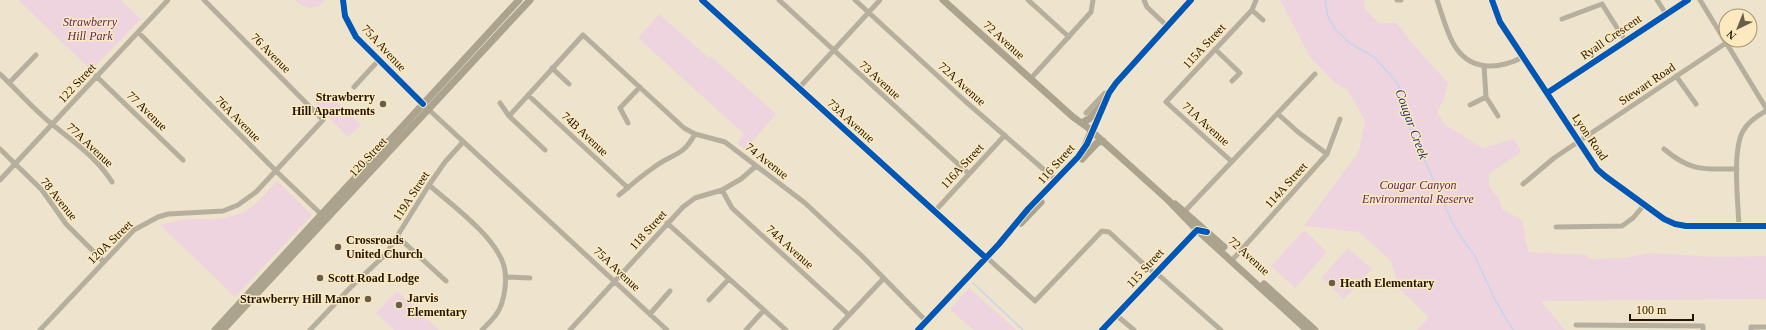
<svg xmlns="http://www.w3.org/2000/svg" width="1766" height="330" viewBox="0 0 1766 330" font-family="Georgia,serif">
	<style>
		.green { fill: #edd4de }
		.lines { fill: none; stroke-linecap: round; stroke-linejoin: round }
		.stream { stroke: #c8d4ed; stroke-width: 1.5 }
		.street { stroke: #b7af9d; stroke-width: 5 }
		.secondary { stroke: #aca38e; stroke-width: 7 }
		.cycleway-casing { stroke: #fce9bf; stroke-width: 8 }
		.cycleway { stroke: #0057b8; stroke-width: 6 }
		.poi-dot { fill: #695e48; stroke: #fce9bf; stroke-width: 1.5 }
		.labels { text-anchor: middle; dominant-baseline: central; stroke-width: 3; stroke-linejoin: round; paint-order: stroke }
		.park-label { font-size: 12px; font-style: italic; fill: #5e255f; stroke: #fce9bf }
		.street-label { font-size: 12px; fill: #221600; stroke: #fce9bf }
		.poi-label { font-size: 12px; font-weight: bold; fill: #221600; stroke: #fce9bf; text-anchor: start }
		.water-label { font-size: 13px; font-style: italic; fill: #1d3374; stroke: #fce9bf }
	</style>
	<rect width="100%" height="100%" fill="#eee4cd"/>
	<path class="green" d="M18 0H121L141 19 91 70Z
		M295 0H325C315 11 305 10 295 0Z
		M1280 0H1364L1365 9 1379 23H1397L1412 43 1448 83 1444 99 1437 112 1445 125 1483 148 1514 139 1521 152 1489 174V186L1498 197 1502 209 1522 220 1528 252 1588 255 1589 259 1623 258 1650 253 1716 257 1766 256V299L1541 301 1565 330H1417L1429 317 1400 290 1391 261 1359 232 1304 226 1359 151 1365 121 1348 90 1335 83 1310 57Z
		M659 14 709 58 711 56 776 114 745 150 737 143 744 134 638 38Z
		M327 92 361 125 348 137 315 104Z
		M277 181 312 215 235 297 160 225C167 223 174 221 181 220 204 218 224 222 245 211 258 204 267 191 277 181Z
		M1304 230 1327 252 1295 288 1271 266Z
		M1348 248 1372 269 1344 299 1321 278Z
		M969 288 1016 330H973L950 309Z
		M397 291 439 330H394L376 313Z"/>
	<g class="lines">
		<path class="stream" d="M1325 0 1328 17 1336 30 1351 44 1374 57 1394 79 1401 90 1406 101 1409 125 1452 222 1463 240 1475 256 1495 300 1513 330
			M973 283 1023 330"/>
		<path class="street" d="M702 0 1035 301 1102 231 1109 232 1149 269 1161 277 1221 330
			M779 0 969 174
			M855 0 965 101 1057 181
			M1028 0 1069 37
			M1144 0 1147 7 1167 26
			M1397 0H1401
			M1437 0C1442 14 1446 30 1453 43 1469 72 1498 70 1523 57
			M1657 0 1666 14
			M1700 0 1766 108
			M1252 10 1263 20
			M1562 19 1602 4 1626 42
			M138 32 276 171 323 216
			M1215 49 1240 73 1232 81
			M1484 66 1486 97 1498 116
			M552 68 569 84
			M0 74C18 91 34 110 53 125 74 142 98 159 112 182
			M1034 75 1091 12 1093 0
			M96 76 183 160
			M1676 76 1696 104
			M9 83 36 55
			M354 87 378 61
			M798 89 880 0
			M1547 93 1688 0
			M528 95 628 188
			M500 103 509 116 545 150
			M1470 105 1486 97
			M427 108 667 330
			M1086 113 1105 93H1109
			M1278 114 1298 132 1327 154
			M509 116 583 35 684 128 695 134 725 142 805 203 862 256 926 321
			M628 123 620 108 640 87
			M1091 131 1109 93 1116 83 1191 0
			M0 149 42 190 66 224 103 261
			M1664 149C1691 172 1704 169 1737 169
			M1231 161 1166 102 1252 10 1256 0
			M0 180 168 0
			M1523 184 1554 158 1726 43
			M429 185C452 205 493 235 503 263 506 271 506 279 505 288 504 297 501 309 495 316 491 321 486 326 482 330
			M722 190 732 208 849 315
			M619 195C630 186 641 176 653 168 672 153 682 158 695 134
			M935 211 1005 135
			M1185 211 1315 74
			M667 223 786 330
			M1739 226C1738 202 1732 150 1743 131 1748 122 1757 116 1766 111
			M1556 227 1622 226 1633 218 1644 205
			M397 236 446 281
			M1234 258 1327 154 1340 119
			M506 277 530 278
			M709 300 729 279
			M650 314 670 291
			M1116 315 1134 330
			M1576 325 1703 326V330
			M40 330 134 230 158 217 168 214 223 211 238 205 256 192 323 120 204 0
			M310 330 350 288 386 254 429 185 445 162 463 142
			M570 330 683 207 695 198 722 190 741 179 756 166
			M746 330 764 310
			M835 330 884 278
			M1102 330 1197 230H1200
			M1751 330V327H1766"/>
		<path class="secondary" d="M343 0 345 16 356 37 423 104
			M943 0 1073 117 1087 127 1168 200 1197 230 1307 330
			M1492 0 1500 22 1597 169 1605 176 1664 219 1675 224 1686 226H1766
			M1085 121 1089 119 1105 101
			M1082 159 1097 143 1103 141
			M1175 204 1224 247
			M1021 223 1041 202
			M1264 284 1315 330
			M215 330 519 0
			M223 330 530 0
			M918 330 999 244 1028 209 1078 157 1083 151 1091 131"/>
		<g class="cycleway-casing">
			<path id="cycleway" d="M343 0 345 16 356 37 423 104
				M702 0 986 258
				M1492 0 1500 22 1597 169 1605 176 1664 219 1675 224 1686 226H1766
				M1547 93 1688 0
				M918 330 999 244 1028 209 1078 157 1087 144 1109 93 1116 83 1191 0
				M1102 330 1197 230 1207 232"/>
		</g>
		<use href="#cycleway" class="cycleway"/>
	</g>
	<g class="poi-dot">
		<circle cx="383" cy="104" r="4"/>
		<circle cx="338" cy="247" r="4"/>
		<circle cx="320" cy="278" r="4"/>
		<circle cx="1332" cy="283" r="4"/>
		<circle cx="368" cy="299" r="4"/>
		<circle cx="399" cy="305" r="4"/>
	</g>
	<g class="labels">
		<g class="park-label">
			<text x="90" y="22">Strawberry<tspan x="90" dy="14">Hill Park</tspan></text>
			<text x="1418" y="185">Cougar Canyon<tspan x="1418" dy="14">Environmental Reserve</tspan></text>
		</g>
		<g class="street-label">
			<text transform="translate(1611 37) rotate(-34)">Ryall Crescent</text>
			<text transform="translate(1004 40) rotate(42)">72 Avenue</text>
			<text transform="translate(1204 46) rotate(-47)">115A Street</text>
			<text transform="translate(384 48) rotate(47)">75A Avenue</text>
			<text transform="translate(271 53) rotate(45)">76 Avenue</text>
			<text transform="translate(880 80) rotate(42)">73 Avenue</text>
			<text transform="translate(77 83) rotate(-47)">122 Street</text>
			<text transform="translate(962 84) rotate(42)">72A Avenue</text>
			<text transform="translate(1647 84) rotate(-34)">Stewart Road</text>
			<text transform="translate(147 111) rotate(44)">77 Avenue</text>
			<text transform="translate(238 119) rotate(45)">76A Avenue</text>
			<text transform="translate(851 121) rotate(42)">73A Avenue</text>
			<text transform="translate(1206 124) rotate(42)">71A Avenue</text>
			<text transform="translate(585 134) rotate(43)">74B Avenue</text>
			<text transform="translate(1590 137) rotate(56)">Lyon Road</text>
			<text transform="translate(90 145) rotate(43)">77A Avenue</text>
			<text transform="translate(368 157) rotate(-47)">120 Street</text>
			<text transform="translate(767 161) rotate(38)">74 Avenue</text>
			<text transform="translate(1056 164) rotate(-48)">116 Street</text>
			<text transform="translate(962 166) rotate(-47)">116A Street</text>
			<text transform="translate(1286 185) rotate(-48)">114A Street</text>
			<text transform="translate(411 196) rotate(-57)">119A Street</text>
			<text transform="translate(59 199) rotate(51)">78 Avenue</text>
			<text transform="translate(648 230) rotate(-48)">118 Street</text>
			<text transform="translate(110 242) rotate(-44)">120A Street</text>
			<text transform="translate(790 247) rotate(42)">74A Avenue</text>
			<text transform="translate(1249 256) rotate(42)">72 Avenue</text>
			<text transform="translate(1145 268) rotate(-47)">115 Street</text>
			<text transform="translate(617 269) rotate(43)">75A Avenue</text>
		</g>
		<g class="poi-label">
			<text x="375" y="97" text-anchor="end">Strawberry<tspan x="375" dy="14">Hill Apartments</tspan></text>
			<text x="346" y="240">Crossroads<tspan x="346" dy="14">United Church</tspan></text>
			<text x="328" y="278">Scott Road Lodge</text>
			<text x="1340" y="283">Heath Elementary</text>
			<text x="407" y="298">Jarvis<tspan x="407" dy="14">Elementary</tspan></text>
			<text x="360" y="299" text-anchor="end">Strawberry Hill Manor</text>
		</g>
		<g class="water-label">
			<text transform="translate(1412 124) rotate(70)">Cougar Creek</text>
		</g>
	</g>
	<g transform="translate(1738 28) rotate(223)"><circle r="19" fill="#fce9bf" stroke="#a59573"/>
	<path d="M0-3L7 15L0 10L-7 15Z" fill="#695e48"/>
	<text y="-6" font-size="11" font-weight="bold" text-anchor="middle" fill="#221600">N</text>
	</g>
	<path d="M1630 314v6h63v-6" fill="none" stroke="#221600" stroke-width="2"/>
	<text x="1636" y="314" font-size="12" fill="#221600" stroke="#fce9bf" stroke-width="3" paint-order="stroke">100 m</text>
</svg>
